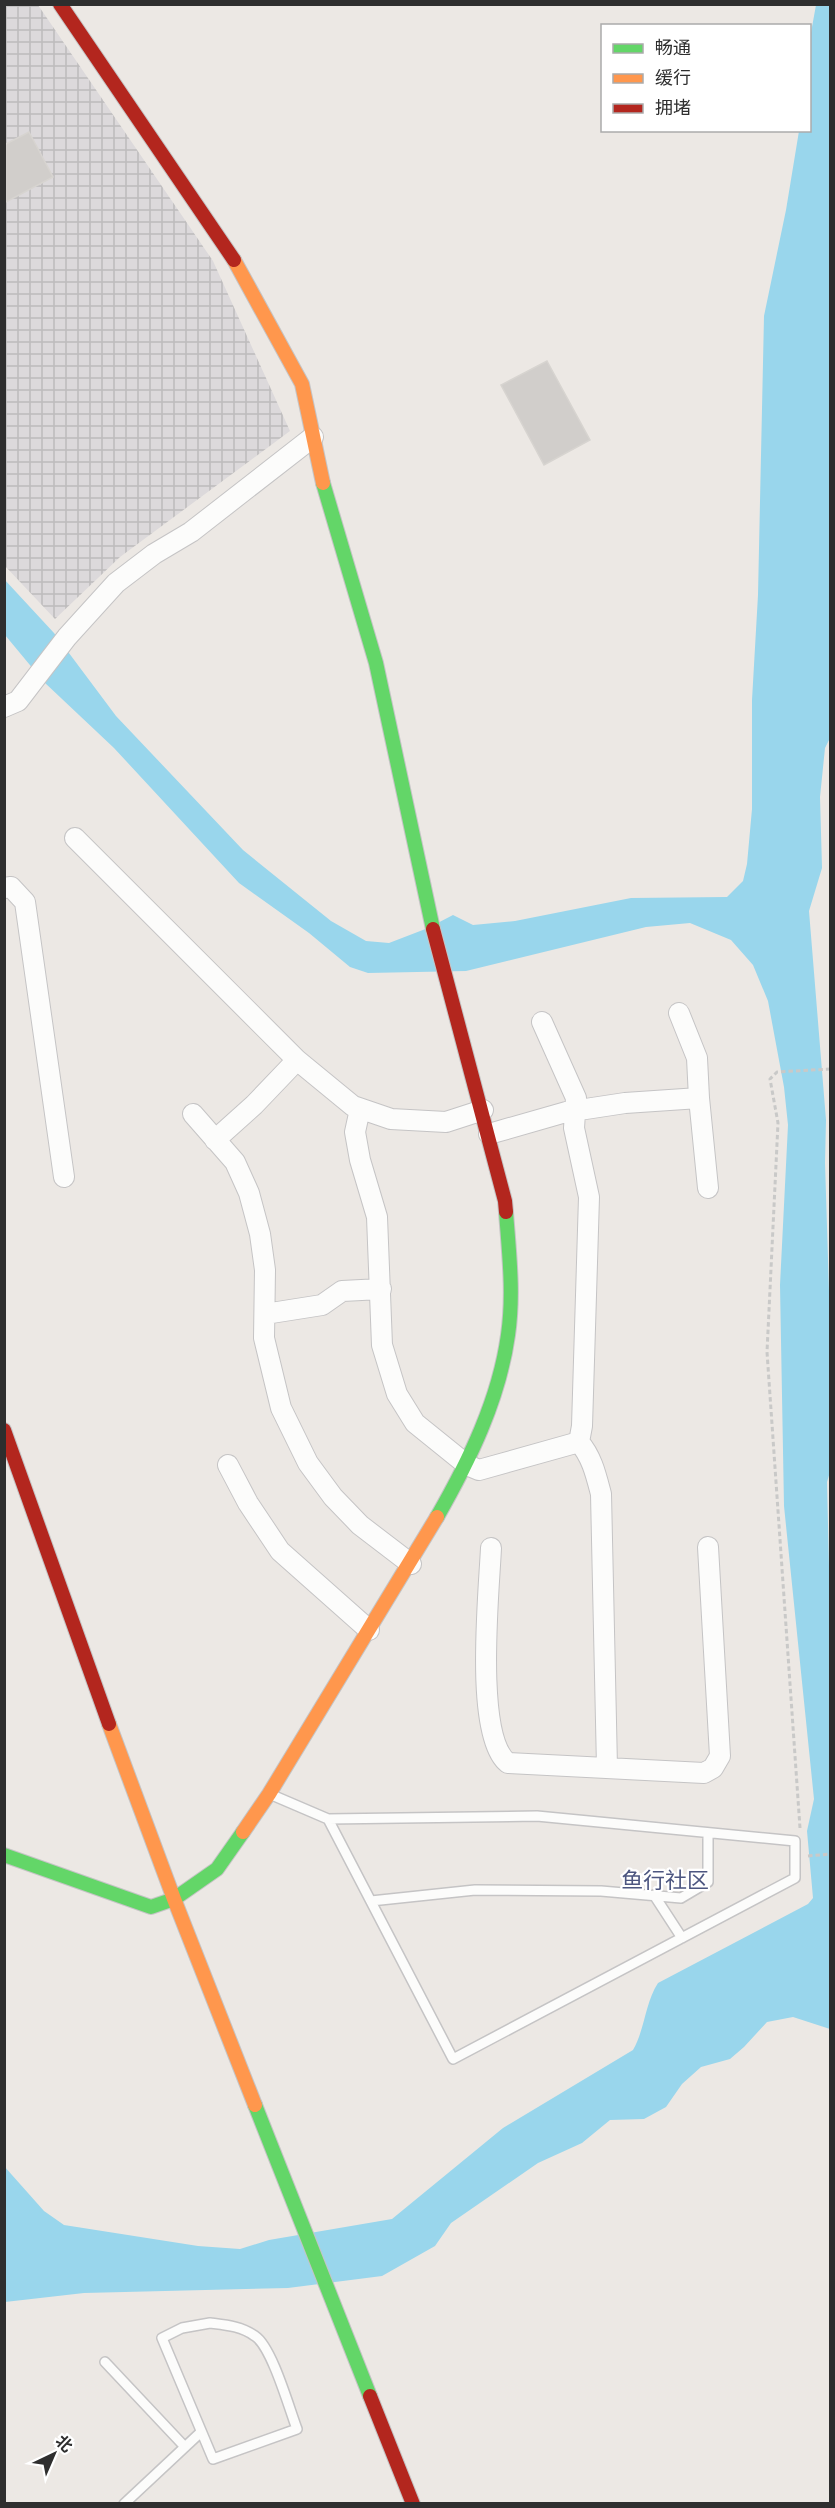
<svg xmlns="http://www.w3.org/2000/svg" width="835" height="2508" viewBox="0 0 835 2508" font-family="'Work Sans','Noto Sans SC',sans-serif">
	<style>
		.industrial { fill: url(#industrial-grid) }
		.water { fill: #99d6ec }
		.building { fill: #d1cecb; stroke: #d7d4d0; stroke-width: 1.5 }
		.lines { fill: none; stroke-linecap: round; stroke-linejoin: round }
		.lane-casing { stroke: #c5c4c5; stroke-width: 12 }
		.street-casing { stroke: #c5c4c5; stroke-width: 22 }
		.fast-casing { stroke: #c5c4c5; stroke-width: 16 }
		.slow-casing { stroke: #c5c4c5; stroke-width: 16 }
		.jam-casing { stroke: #c5c4c5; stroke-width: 16 }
		.path { stroke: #c9c9c8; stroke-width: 3; stroke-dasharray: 4.5 3; stroke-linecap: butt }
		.lane { stroke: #fcfcfb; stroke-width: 9 }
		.street { stroke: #fcfcfb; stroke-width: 20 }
		.fast { stroke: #63d668; stroke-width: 14 }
		.slow { stroke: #ff974d; stroke-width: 14 }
		.jam { stroke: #b3261e; stroke-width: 14 }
		.labels { text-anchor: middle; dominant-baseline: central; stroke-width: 4.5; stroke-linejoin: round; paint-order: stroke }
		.neighbourhood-label { font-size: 22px; fill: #4d5680; stroke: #fff }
	</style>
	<defs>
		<pattern id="industrial-grid" width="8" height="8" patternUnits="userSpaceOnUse" patternTransform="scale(1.5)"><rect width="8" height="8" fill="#dcd9db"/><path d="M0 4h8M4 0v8" fill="none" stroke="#bdbbbc"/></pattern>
	</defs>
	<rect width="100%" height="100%" fill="#ece8e4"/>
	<path class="industrial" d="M5 5H38L213 261 290 431 120 557 55 619 5 566Z"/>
	<path class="water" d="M816 5H830V738L825 748 820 797 822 868 809 911 826 1120 825 1163 830 1323V1472L827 1482 830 1608V2029L793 2017 767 2022 744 2047 730 2059 701 2067 682 2084 666 2107 644 2119 610 2120 582 2143 538 2163 451 2223 435 2246 382 2276 288 2288 84 2293 5 2302 4 2166 44 2211 64 2225 198 2246 240 2249 269 2240 392 2219 503 2128 633 2050C645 2029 645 2003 658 1983L808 1904 813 1898 807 1831 814 1799 784 1506 780 1285 788 1125 784 1087 768 1001 753 965 731 940 690 923 646 927 466 971 368 973 350 967 309 933 239 883 114 748 44 682 5 635 4 579 54 633 116 716 243 850 331 921 366 941 389 943 428 928 453 915 473 925 515 921 631 898 727 897 743 881 747 864 752 809V700L758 595 764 316 786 210 799 131 810 130V38Z"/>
	<path class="building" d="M29 132 53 177 4 203V145Z
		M547 361 590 440 544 465 501 385Z"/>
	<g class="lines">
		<g class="lane-casing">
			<path id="lane" d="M272 1795 328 1819 537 1816 795 1841V1878L453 2059 328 1819
				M654 1895 682 1938
				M371 1901 475 1890 601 1891 681 1898 708 1882V1833
				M210 2323C226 2325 241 2326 255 2336 272 2347 289 2408 297 2429L213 2459 162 2338 182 2328Z
				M105 2362 185 2447
				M124 2504 201 2432"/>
		</g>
		<g class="street-casing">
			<path id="street" d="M4 707 18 701 67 637 116 583 154 554 191 532 313 437
				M75 838 297 1060 353 1106 391 1119 446 1122 483 1110
				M4 888 11 887 25 902 64 1177
				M679 1013 697 1058 699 1098
				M542 1022 576 1098 574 1128 589 1197 582 1426 579 1442
				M360 1109 355 1132 360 1160 377 1217 382 1345 397 1394 415 1423 467 1465 479 1470 579 1442C592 1457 596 1475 601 1494L607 1767
				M193 1114 235 1162 249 1193 260 1234 265 1270 264 1338 281 1408 308 1463 333 1497 360 1525 411 1564
				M489 1134 566 1112 625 1103 699 1098 708 1188
				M215 1140 254 1105 297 1060
				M265 1314 322 1305 342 1291 381 1289
				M228 1465 248 1503 280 1551 369 1630
				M491 1548C489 1592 474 1737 508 1763L704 1773 713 1768 720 1756 708 1547"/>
		</g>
		<g class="fast-casing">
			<path id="fast" d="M323 483 376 663 433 929
				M437 1517C469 1461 499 1400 508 1335 514 1294 509 1253 506 1212
				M4 1855 151 1907 174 1899 217 1869 243 1832
				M255 2105 370 2396"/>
		</g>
		<g class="slow-casing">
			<path id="slow" d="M234 260 302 384 323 483
				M109 1724 174 1899 255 2105
				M243 1832 269 1794 437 1517"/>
		</g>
		<g class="jam-casing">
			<path id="jam" d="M60 4 234 260
				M433 929 505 1201 506 1212
				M4 1430 109 1724
				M370 2396 413 2504"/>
		</g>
		<path class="path" d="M800 1828 767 1352 778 1123 770 1079 777 1072 830 1069
			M808 1856 830 1854"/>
		<use href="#lane" class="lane"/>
		<use href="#street" class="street"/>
		<use href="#fast" class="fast"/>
		<use href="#slow" class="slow"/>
		<use href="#jam" class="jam"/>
	</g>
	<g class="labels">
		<g class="neighbourhood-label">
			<text x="665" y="1880">鱼行社区</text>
		</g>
	</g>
	<rect width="835" height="2508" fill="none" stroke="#2e2e2e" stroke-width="12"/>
	<rect x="601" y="24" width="210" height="108" fill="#ffffff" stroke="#ababab" stroke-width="1.5"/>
	<rect x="613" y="44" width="30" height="9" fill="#63d668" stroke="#ababab" stroke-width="1.5"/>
	<text x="655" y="54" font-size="18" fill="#2e2e2e">畅通</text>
	<rect x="613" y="74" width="30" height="9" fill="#ff974d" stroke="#ababab" stroke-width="1.5"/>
	<text x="655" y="84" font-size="18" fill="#2e2e2e">缓行</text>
	<rect x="613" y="104" width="30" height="9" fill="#b3261e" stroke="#ababab" stroke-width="1.5"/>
	<text x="655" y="114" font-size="18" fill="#2e2e2e">拥堵</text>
	<g transform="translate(54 2454) rotate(44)" stroke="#ffffff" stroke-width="4.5" paint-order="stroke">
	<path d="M0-4.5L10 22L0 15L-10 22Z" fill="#2e2e2e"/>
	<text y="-9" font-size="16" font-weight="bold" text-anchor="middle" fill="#2e2e2e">北</text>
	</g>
</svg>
